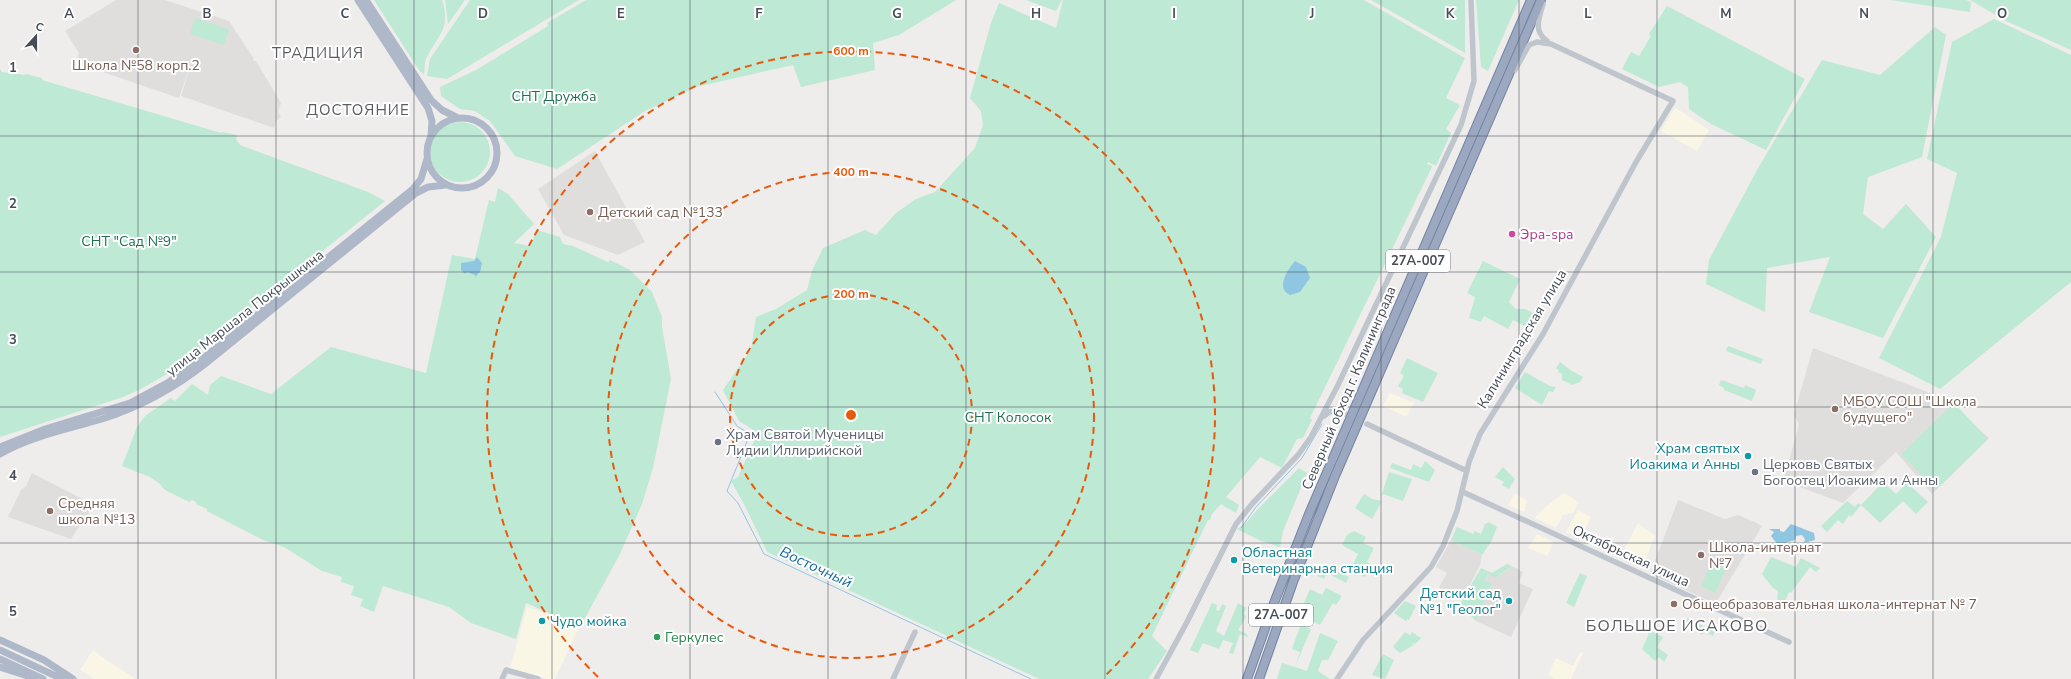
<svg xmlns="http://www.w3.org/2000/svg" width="2071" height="679" viewBox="0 0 2071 679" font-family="'Nunito Sans',sans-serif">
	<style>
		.commercial { fill: #f9f6e6 }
		.education { fill: #e0dedd }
		.green { fill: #bee9d4 }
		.water { fill: #8fc6e2 }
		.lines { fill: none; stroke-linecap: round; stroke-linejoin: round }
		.stream { stroke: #8fc6e2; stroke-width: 1 }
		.tertiary-tunnel { stroke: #cdccce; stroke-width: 5.5; stroke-dasharray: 5.5 3; stroke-linecap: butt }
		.trunk-casing { stroke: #7384a2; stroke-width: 10 }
		.tertiary { stroke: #bec5cd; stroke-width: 5.5 }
		.primary { stroke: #aeb8c9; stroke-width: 7 }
		.trunk { stroke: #9ba8c0; stroke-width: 8 }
		.grid { fill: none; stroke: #464d57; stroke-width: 1; stroke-opacity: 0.55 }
		.ring { fill: none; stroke: #e8590c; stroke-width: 2; stroke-dasharray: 7 5 }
		.education-dot { fill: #8d6e63; stroke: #fff; stroke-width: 1.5 }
		.hotel-dot { fill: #d1479c; stroke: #fff; stroke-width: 1.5 }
		.worship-dot { fill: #6b7280; stroke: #fff; stroke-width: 1.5 }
		.culture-dot { fill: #0f9aa8; stroke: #fff; stroke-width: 1.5 }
		.leisure-dot { fill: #2e9e5b; stroke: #fff; stroke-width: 1.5 }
		.labels { text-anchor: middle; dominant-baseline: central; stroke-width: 4; stroke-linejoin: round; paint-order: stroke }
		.shield { fill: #fff; stroke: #7e8289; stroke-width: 1 }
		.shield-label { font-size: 13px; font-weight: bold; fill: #464d57 }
		.education-label { font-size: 14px; fill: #785e54; stroke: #fff; text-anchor: start }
		.park-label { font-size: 14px; fill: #1f7152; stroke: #fff }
		.hotel-label { font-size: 14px; fill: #b23c85; stroke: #fff; text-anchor: start }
		.street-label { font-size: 14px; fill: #464d57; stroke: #fff }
		.worship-label { font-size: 14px; fill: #5b616d; stroke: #fff; text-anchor: start }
		.culture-label { font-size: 14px; fill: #0d838f; stroke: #fff; text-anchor: end }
		.leisure-label { font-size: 14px; fill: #27864d; stroke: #fff; text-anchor: start }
		.neighbourhood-label { font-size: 15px; letter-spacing: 1px; fill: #595c60; stroke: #fff }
		.water-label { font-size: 15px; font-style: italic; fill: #1a6d97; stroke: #fff }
		.quarter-label { font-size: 16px; letter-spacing: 1px; fill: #595c60; stroke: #fff }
		.grid-label { font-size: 13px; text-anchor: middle; font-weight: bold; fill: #464d57; stroke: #fff; stroke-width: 4; stroke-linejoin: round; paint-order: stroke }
		.centre { fill: #e8590c; stroke: #fff; stroke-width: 2 }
		.ring-label { font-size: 12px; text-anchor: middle; font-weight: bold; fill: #e8590c; stroke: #fff; stroke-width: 4; stroke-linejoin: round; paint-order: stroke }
	</style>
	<rect width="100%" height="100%" fill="#efecec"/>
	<path class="commercial" d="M1676 108 1709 130 1697 151 1661 131 1674 109Z
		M1390 393 1414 403 1406 417 1383 406Z
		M1515 493 1527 501 1524 512 1508 505Z
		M1564 493 1579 502 1573 513 1563 515 1556 528 1535 518 1544 508Z
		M1578 510 1591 517 1580 539 1566 532Z
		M1638 523 1655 536 1642 568 1620 557Z
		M1537 534 1554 542 1547 556 1528 548Z
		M527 607 580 625 555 679H548L510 668Z
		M93 650 105 659 136 679H94L88 675 80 670Z
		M1580 652 1583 653 1571 679H1556L1548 675 1556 658 1573 666Z"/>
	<path class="education" d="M116 0H165L229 21 254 59 252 60 256 61 281 103 278 112 281 117 277 120 274 128 181 96 194 54 179 98 76 63 79 53 65 31Z
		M595 151 645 242 618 255 564 235 538 189Z
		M1813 348 1951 401 1950 402 1952 405 1989 438 1932 494 1896 452 1843 503 1783 481 1799 425 1794 414Z
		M32 473 94 505 71 539 8 517 21 490 26 486Z
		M1678 500 1725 519 1738 515 1757 523 1762 526 1719 598 1714 603 1650 574Z
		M1451 540 1482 555 1480 565 1463 598 1451 595 1439 587 1447 573 1436 567Z
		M1512 566 1523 572 1519 583 1533 589 1511 637 1476 621 1492 585 1485 580 1488 574 1500 575Z"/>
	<path class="green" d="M374 0H442C452 28 437 36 426 59 424 63 425 70 424 75L419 70Z
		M445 0H465L448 24Z
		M470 0H579L447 79 427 76 430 59Z
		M586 0H956L899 35 873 43 875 70 801 87 793 65 696 87 645 111 557 169 515 156 490 121 475 111 460 109 441 96 440 87 476 70 548 26 547 23Z
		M1026 0H1062L1056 11Z
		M1063 0H1364L1465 58 1446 98 1460 105 1446 129 1451 133 1436 166 1428 162 1427 164 1432 166 1431 169 1310 418 1312 420 1303 438 1297 439 1282 468 1260 457 1226 497 1239 505 1236 513 1221 504 1212 514 1210 520H1208L1152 636 1167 651 1148 679H1039L767 552 745 506 731 481 738 477 754 441 755 431 739 421 723 390 751 349 756 317 776 309 807 290 812 271 823 248 865 230 876 235 896 213 916 199 935 192 975 148 983 125 981 111 970 98 991 23 999 3 1056 28Z
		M1371 0H1465V53Z
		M1476 0H1519L1488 71 1481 67Z
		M1890 0H1966L1971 2 1970 12Z
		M1970 0H2071V50L2006 21Z
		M1667 6 1805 79 1766 150 1711 124 1689 109 1688 87 1680 82 1659 87 1622 69 1631 52 1639 56 1651 36 1649 34Z
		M195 18 229 29 224 45 190 34Z
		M1994 19 2071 55V282L1940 389 1879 358 1941 237 1957 173 1927 159 1952 42Z
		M1935 27 1946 35 1922 157 1868 177 1863 214 1883 229 1906 204 1936 237 1883 338 1809 312 1830 257 1767 268 1765 312 1706 284 1709 260 1757 170 1822 60 1880 75Z
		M0 69 2 72 25 75 26 74 42 78V80L221 133 222 132 237 135 236 139 240 145 368 192 385 201 174 370 141 389 123 397 0 437Z
		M430 152a30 30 0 1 1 60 0a30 30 0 1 1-60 0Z
		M498 188 508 194 534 224 514 243 530 246 537 230 560 237 563 244 573 246 608 262 610 260 630 270 652 292 662 317V327L671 379 653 468 642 504 620 554 580 627 526 603 516 639 471 623 449 607 383 586 374 612 360 606 363 599 351 595 354 586 341 582 342 577 322 571 284 547 263 540 207 511V509L196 504 197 503 192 500 189 502 165 490 160 484 150 477 122 466 137 427 145 416 171 398 175 401 192 384 208 395 210 385 221 376 271 394 331 347 426 373 452 255 475 259 489 200 495 202Z
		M1483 261 1520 279 1509 302 1516 309H1525L1535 314 1529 328 1513 320 1508 329 1484 316 1481 322 1469 318 1475 297 1467 293Z
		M1728 346 1763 359 1761 364 1726 351Z
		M1407 358 1438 373 1423 402 1402 393 1403 389 1398 386 1404 376 1400 373Z
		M1560 362 1572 371 1583 377 1580 382 1572 385 1562 380V374L1558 372 1559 370 1556 368Z
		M1525 372 1550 386 1556 387 1553 392 1549 391 1542 405 1515 388Z
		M1721 380 1744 388 1745 385 1756 390 1752 401 1724 390V388L1719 385Z
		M1954 403 1988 439 1936 490 1901 454Z
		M1425 461 1435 470 1429 482 1390 468 1392 463 1411 470 1413 464 1421 468Z
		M1503 467 1515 479 1509 489 1502 485 1504 482 1495 477Z
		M1299 468 1307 473 1283 531 1280 547 1259 540 1237 529 1246 523 1257 510Z
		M1389 472 1412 479 1403 501 1383 494 1381 497Z
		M1883 482 1896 494 1907 483 1928 502 1916 514 1903 501 1880 523 1861 505Z
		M1364 494 1372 499 1382 501 1372 519 1355 508Z
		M1847 501 1855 507 1858 503 1861 505 1851 517 1849 515 1843 524 1838 520 1827 532 1821 526Z
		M1489 522 1497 527 1492 540 1482 555 1451 540 1457 527 1473 534 1475 531 1481 534 1485 524Z
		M1354 531 1366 537 1363 543 1374 548 1367 562 1371 564 1365 577 1350 570 1358 554 1342 545 1347 535Z
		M1771 557 1796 567 1801 558 1820 568 1816 572 1810 567 1791 593 1789 592 1784 603 1777 599 1778 591 1773 588 1762 574Z
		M1712 562 1726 569 1715 593 1701 586Z
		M1507 564 1512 566 1495 578 1488 574 1485 580 1492 584 1476 621 1470 615 1457 609 1481 568 1492 573Z
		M1321 565 1349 577 1346 583 1327 573 1324 579 1317 576Z
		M1580 573 1587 576 1574 607 1566 603Z
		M1326 588 1342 596 1336 605 1333 603 1320 625 1299 614 1310 589 1322 595Z
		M1405 601 1416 606 1409 620 1407 619 1406 621 1394 613Z
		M1212 603 1217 605 1216 610 1219 611 1222 604 1226 606 1216 631 1224 636 1238 603 1246 608 1244 614 1246 617 1238 630 1247 634 1248 637 1240 634 1233 654 1229 653 1233 643 1223 640 1219 649 1203 643 1198 653 1190 650Z
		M1688 618 1715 632 1713 636 1705 632 1702 635 1685 623Z
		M1301 624 1311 629 1295 667 1307 671 1320 633 1338 641 1328 660H1322L1318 671 1330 679H1277L1282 663 1295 667 1300 652 1292 649Z
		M1650 631 1663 637 1657 647 1668 655 1664 662 1659 657 1655 661 1642 649Z
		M1405 632 1410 635 1412 632 1421 638 1427 633 1415 644 1411 643 1414 645 1400 653 1393 647Z
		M1383 654 1394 660 1385 679 1372 675Z"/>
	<path class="water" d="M477 257 482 263 480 272 475 277V275L467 272 465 274 461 270V263L474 261Z
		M1295 261 1306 267 1310 278 1300 292 1290 295C1275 288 1288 269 1295 261Z
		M1791 524 1814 533 1815 540 1804 543 1805 539 1802 535 1796 536 1795 540 1778 545 1771 536 1774 532 1769 529H1780V531L1784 532Z"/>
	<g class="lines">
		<path class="stream" d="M715 392 737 426 750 434 727 491 738 503 764 554 1031 679
			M1241 528 1256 507 1302 458 1322 424"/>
		<path class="tertiary-tunnel" d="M1343 413 1367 424"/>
		<g class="trunk-casing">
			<path id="trunk" d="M1247 679 1274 603 1309 514 1531 0
				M1259 679 1293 582 1335 476 1541 0"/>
		</g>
		<path class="tertiary" d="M1543 4C1539 18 1533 31 1547 41
			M1324 416 1329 412 1338 411
			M1367 424 1467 471
			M1463 492 1789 642
			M502 679 506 670 538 679
			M893 679 915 632
			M1156 679 1187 622 1236 524 1252 504 1298 455 1311 437 1338 385 1461 125 1474 81 1471 0
			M1337 679 1363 640 1431 567 1443 546 1457 511 1469 462 1480 434 1543 334 1636 162 1673 101 1551 44 1537 42 1529 45 1515 70"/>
		<path class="primary" d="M358 0 428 108 432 121 431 136
			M366 0 431 100 442 110 458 118
			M427 153a35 35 0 1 1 70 0a35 35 0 1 1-70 0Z
			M0 447 45 429 130 403 169 382 201 360 413 189 421 179 427 159
			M0 454C31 436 68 429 102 419 140 407 173 389 205 364L416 193 428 187 446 185
			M0 640 44 660 73 679
			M0 650 62 679
			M0 659 43 679
			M0 667 34 678"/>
		<use href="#trunk" class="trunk"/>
	</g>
	<path class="grid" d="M138 0V679M276 0V679M414 0V679M552 0V679M690 0V679M828 0V679M966 0V679M1105 0V679M1243 0V679M1381 0V679M1519 0V679M1657 0V679M1795 0V679M1933 0V679M0 136H2071M0 272H2071M0 407H2071M0 543H2071"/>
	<g class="ring">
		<circle cx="851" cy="415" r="121"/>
		<circle cx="851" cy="415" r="243"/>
		<path d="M598 677A364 364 0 1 1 1104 677"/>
	</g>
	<g class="education-dot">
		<circle cx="136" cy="50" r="4"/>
		<circle cx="590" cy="212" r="4"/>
		<circle cx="1835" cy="409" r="4"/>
		<circle cx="50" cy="511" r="4"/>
		<circle cx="1701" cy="555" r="4"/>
		<circle cx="1674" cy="604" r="4"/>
	</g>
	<circle class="hotel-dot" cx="1512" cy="234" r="4"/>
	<g class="worship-dot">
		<circle cx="718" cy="442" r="4"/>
		<circle cx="1755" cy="472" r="4"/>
	</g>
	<g class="culture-dot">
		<circle cx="1748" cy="456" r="4"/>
		<circle cx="1234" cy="560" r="4"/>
		<circle cx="1509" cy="601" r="4"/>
		<circle cx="542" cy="621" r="4"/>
	</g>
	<circle class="leisure-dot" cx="657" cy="637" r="4"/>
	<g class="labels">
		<g class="shield">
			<rect x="1386" y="250" width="64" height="22" rx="3"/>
			<rect x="1249" y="604" width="64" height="22" rx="3"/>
		</g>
		<g class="shield-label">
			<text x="1418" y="261">27А-007</text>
			<text x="1281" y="615">27А-007</text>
		</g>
		<g class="education-label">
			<text x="136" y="65" text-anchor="middle">Школа №58 корп.2</text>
			<text x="598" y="212">Детский сад №133</text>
			<text x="1843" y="401">МБОУ СОШ "Школа<tspan x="1843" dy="16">будущего"</tspan></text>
			<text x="58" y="503">Средняя<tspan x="58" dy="16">школа №13</tspan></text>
			<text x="1709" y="547">Школа-интернат<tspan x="1709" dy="16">№7</tspan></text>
			<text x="1682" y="604">Общеобразовательная школа-интернат № 7</text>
		</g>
		<g class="park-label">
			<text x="554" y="96">СНТ Дружба</text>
			<text x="129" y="241">СНТ "Сад №9"</text>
			<text x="1008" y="417">СНТ Колосок</text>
		</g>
		<g class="hotel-label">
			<text x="1520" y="234">Эра-spa</text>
		</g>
		<g class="street-label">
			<text transform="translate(245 313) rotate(-38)">улица Маршала Покрышкина</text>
			<text transform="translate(1522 339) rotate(-59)">Калининградская улица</text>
			<text transform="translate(1349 388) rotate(-67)">Северный обход г. Калининграда</text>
			<text transform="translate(1631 556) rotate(25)">Октябрьская улица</text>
		</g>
		<g class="worship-label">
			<text x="726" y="434">Храм Святой Мученицы<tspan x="726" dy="16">Лидии Иллирийской</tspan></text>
			<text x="1763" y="464">Церковь Святых<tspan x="1763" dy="16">Богоотец Иоакима и Анны</tspan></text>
		</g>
		<g class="culture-label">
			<text x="1740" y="448">Храм святых<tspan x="1740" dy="16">Иоакима и Анны</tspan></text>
			<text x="1242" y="552" text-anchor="start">Областная<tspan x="1242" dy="16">Ветеринарная станция</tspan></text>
			<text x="1501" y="593">Детский сад<tspan x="1501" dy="16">№1 "Геолог"</tspan></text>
			<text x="550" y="621" text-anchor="start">Чудо мойка</text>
		</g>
		<g class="leisure-label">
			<text x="665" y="637">Геркулес</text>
		</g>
		<g class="neighbourhood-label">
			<text x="318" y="53">ТРАДИЦИЯ</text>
			<text x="358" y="110">ДОСТОЯНИЕ</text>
		</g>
		<g class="water-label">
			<text transform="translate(816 567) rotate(25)">Восточный</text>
		</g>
		<g class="quarter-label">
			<text x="1677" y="626">БОЛЬШОЕ ИСАКОВО</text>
		</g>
	</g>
	<g class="grid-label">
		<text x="69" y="18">A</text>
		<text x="207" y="18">B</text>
		<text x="345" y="18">C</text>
		<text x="483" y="18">D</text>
		<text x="621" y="18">E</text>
		<text x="759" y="18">F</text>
		<text x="897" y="18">G</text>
		<text x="1036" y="18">H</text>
		<text x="1174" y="18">I</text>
		<text x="1312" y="18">J</text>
		<text x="1450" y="18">K</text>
		<text x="1588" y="18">L</text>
		<text x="1726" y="18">M</text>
		<text x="1864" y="18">N</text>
		<text x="2002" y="18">O</text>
		<text x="13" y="72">1</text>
		<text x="13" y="208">2</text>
		<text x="13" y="344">3</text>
		<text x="13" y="480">4</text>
		<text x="13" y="616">5</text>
	</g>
	<circle cx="851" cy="415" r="6" class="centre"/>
	<g class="ring-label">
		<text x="851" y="55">600 m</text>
		<text x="851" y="176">400 m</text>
		<text x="851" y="298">200 m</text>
	</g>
	<g transform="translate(36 36) rotate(21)" stroke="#ffffff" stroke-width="3" paint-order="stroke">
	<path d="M0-3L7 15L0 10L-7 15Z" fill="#464d57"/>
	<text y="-6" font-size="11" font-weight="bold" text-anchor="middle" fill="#464d57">С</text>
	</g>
</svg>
